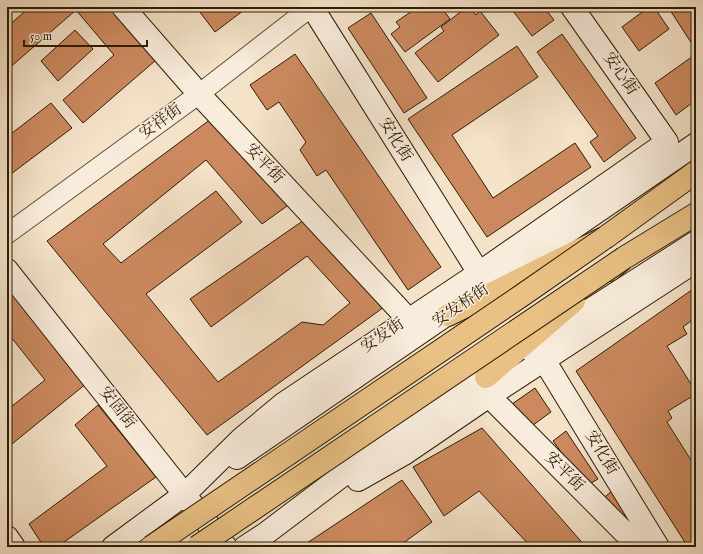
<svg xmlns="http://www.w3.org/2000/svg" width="703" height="554" viewBox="0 0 703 554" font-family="'IM FELL English','Noto Serif SC',serif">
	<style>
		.building { fill: #cc895f; stroke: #2e1d03 }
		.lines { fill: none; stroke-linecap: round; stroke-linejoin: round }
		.street-casing { stroke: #604e34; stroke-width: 21 }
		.secondary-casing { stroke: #2e1d03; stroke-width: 24 }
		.highway-casing { stroke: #2e1d03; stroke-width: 24 }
		.street { stroke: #f8ecdc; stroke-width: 19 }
		.secondary { stroke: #f8ecdc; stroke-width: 22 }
		.highway { stroke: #eac184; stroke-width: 22 }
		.highway-bridge-casing { stroke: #2e1d03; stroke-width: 24; stroke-linecap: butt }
		.highway-bridge { stroke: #eac184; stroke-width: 22 }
		.labels { text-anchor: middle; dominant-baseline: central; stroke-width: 3; stroke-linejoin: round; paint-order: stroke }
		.street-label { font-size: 16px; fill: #2e1d03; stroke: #f8ecdc }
	</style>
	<rect width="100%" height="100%" fill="#f4e2c9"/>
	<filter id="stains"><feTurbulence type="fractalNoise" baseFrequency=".005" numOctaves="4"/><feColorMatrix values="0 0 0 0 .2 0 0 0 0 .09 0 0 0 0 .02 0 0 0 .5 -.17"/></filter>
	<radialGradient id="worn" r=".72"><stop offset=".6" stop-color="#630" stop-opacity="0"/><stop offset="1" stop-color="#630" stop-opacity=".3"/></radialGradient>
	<path class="building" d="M30 7H111L156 60 83 123 63 100 114 55 76 10 7 70V27Z
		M196 7H248L215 32Z
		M410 7H441L450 19 405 52 391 34 400 27 396 22 412 11Z
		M467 7H470L476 15 480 11 499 35 438 82 415 53 444 31 441 27Z
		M510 7H544L554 20 532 36Z
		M612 7H624L619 11 614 10Z
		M649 7H654L669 29 639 51 622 27Z
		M668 7H696V50Z
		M371 13 427 98 404 113 348 28Z
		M75 30 93 49 58 81 41 61Z
		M562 34 636 138 604 162 590 142 598 136 537 52Z
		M517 46 538 77 452 135 493 198 575 143 591 167 487 237 408 119Z
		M295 54 441 267 408 290 326 170 317 176 300 150 306 142 279 102 267 110 250 85Z
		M696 54V100L676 115 655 83Z
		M51 103 72 128 7 177V137Z
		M211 119 294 201 262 224 206 160 103 244 121 263 216 191 242 222 146 294 218 382 302 322 323 325 350 303 307 256 211 327 190 299 307 218 391 302 207 435 47 241Z
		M7 282 87 383 7 448V410L45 380 7 332Z
		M696 287V317L683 327 687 334 667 346 696 392V394L668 411 672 418 667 422 696 468V547H688L576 371Z
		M535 388 551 412 529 428 512 404Z
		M98 405 156 477 57 547H44L29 524 107 466 75 425Z
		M482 428 586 547H531L479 491 444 516 413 467Z
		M566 431 598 479 586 486 553 441Z
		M402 480 432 522 398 547H301Z
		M612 491 626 516 618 521 600 501Z"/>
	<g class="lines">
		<g class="street-casing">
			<path id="street" d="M7 234 199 94 311 7"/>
		</g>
		<g class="secondary-casing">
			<path id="secondary" d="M123 7 199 94 408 319
				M312 7 479 273
				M7 270 226 547
				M529 349 696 242
				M544 360 658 547
				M489 396 639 547
				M237 458 696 144
				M358 480 404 454 489 396 696 261
				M7 537 14 547
				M113 547 185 494 241 439 283 404 479 273 667 142 572 7
				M245 547 265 534 351 469 501 367"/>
		</g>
		<g class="highway-casing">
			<path id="highway" d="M610 270 624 258 696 214
				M448 315 606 237 696 172
				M486 377 574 301"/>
		</g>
		<use href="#street" class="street"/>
		<use href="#secondary" class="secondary"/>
		<use href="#highway" class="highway"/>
		<g class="highway-bridge-casing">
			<path id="highway-bridge" d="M151 547 521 296 606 237
				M197 547 624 258"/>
		</g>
		<use href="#highway-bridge" class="highway-bridge"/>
	</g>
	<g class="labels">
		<g class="street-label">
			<text transform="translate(620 74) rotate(55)">安心街</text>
			<text transform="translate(161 122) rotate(-36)">安祥街</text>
			<text transform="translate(395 140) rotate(58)">安化街</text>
			<text transform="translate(264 164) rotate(47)">安平街</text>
			<text transform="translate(461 306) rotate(-34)">安发桥街</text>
			<text transform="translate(383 336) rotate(-34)">安发街</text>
			<text transform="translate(117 408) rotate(52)">安固街</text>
			<text transform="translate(601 453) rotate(59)">安化街</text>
			<text transform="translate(564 472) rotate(45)">安平街</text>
		</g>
	</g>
	<rect width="703" height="554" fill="none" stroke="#f4e2c9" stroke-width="24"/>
	<rect x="8" y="8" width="687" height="538" fill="none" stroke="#2e1d03" stroke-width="2"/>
	<rect x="12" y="12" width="679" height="530" fill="none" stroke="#2e1d03"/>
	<path d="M24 40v6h123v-6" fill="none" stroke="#2e1d03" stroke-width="2"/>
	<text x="30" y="40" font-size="12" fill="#2e1d03" stroke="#f8ecdc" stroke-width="3" paint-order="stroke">50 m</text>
	<rect width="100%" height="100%" filter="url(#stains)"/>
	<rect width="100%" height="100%" fill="url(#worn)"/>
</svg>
